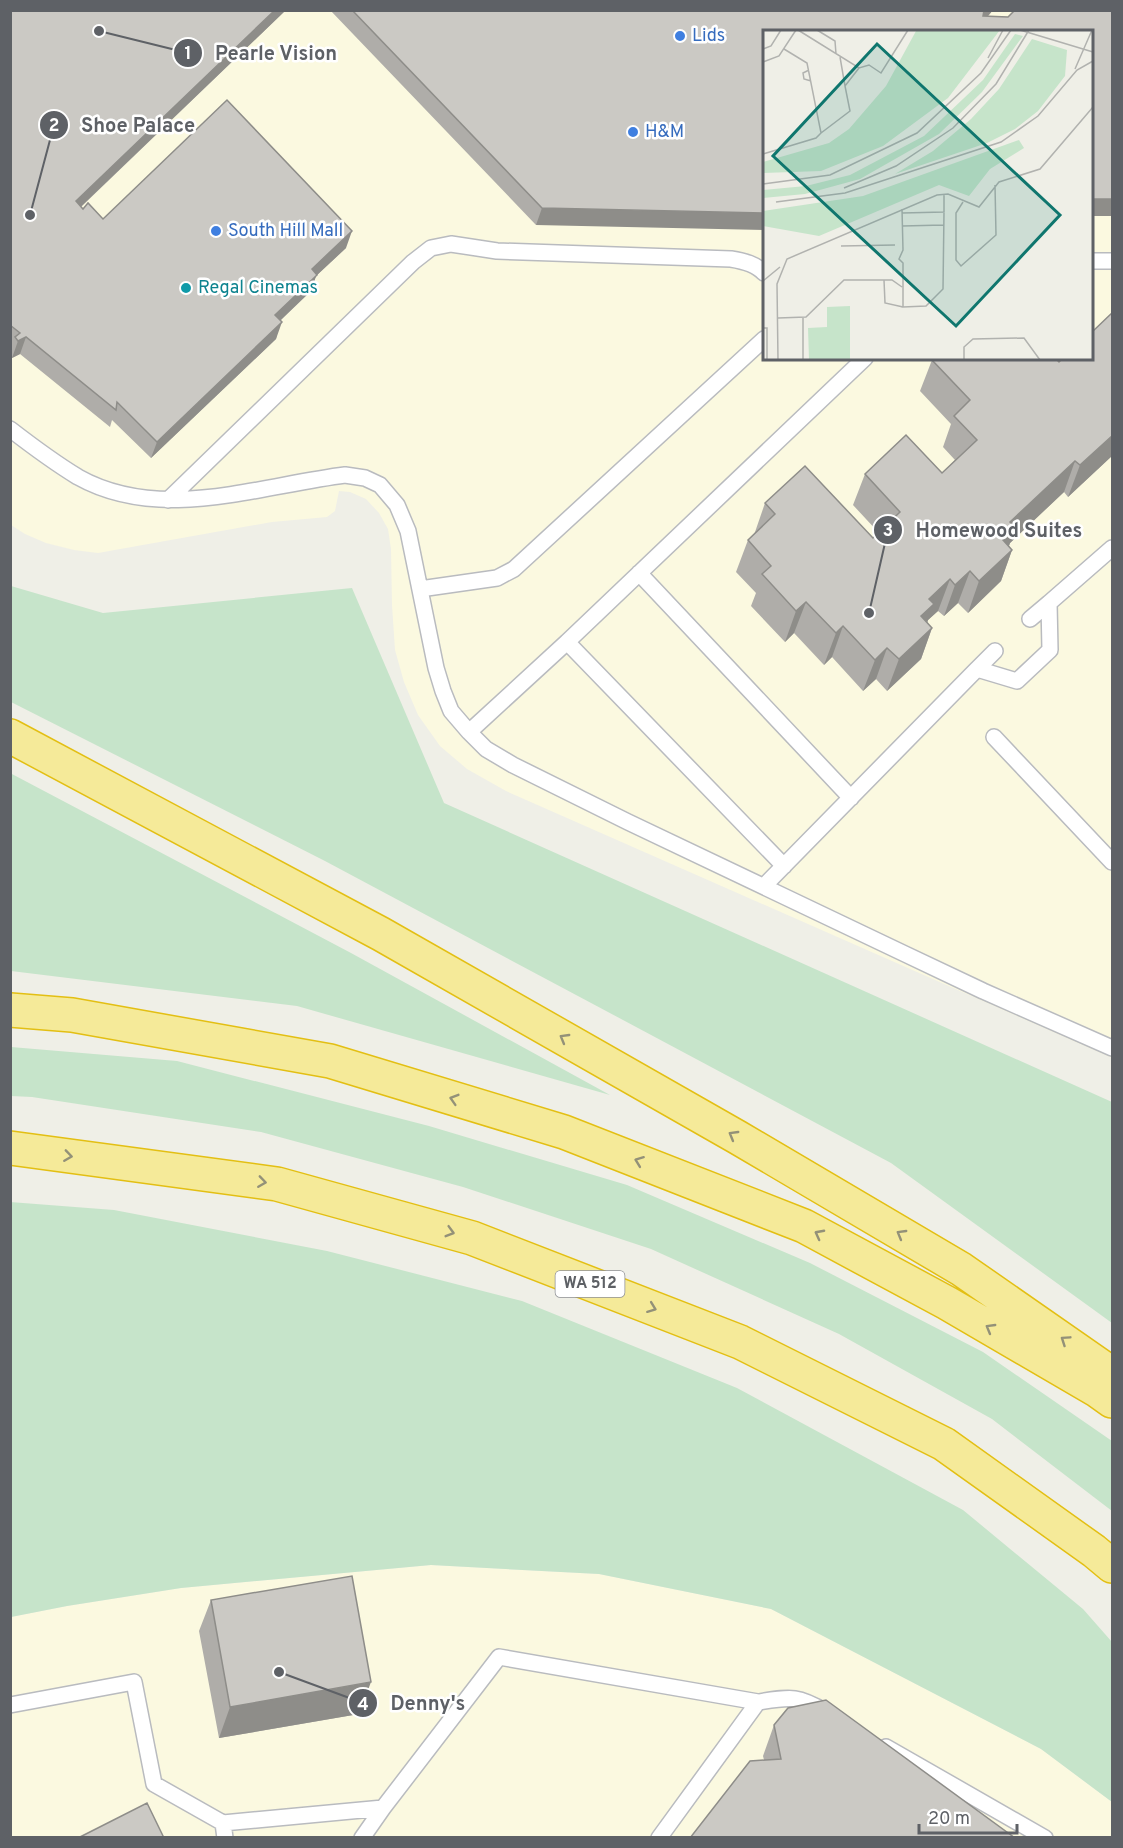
<svg xmlns="http://www.w3.org/2000/svg" width="1123" height="1848" viewBox="0 0 1123 1848" font-family="Overpass,sans-serif">
	<style>
		.commercial { fill: #fbf9e0; fill-rule: evenodd }
		.green { fill: #c6e4ca }
		.lines { fill: none; stroke-linecap: round; stroke-linejoin: round }
		.service-casing { stroke: #b9bbbf; stroke-width: 18 }
		.motorway-casing { stroke: #e3bf13; stroke-width: 36 }
		.service { stroke: #fff; stroke-width: 15 }
		.motorway { stroke: #f5ea99; stroke-width: 33 }
		.wall { fill: #afada9 }
		.shaded-wall { fill: #8e8d89 }
		.building { fill: #cbc9c4; stroke: #8e8d89; stroke-width: 1.5 }
		.oneway { stroke: #939178 }
		.shop-dot { fill: #3f7fe0; stroke: #fff; stroke-width: 2 }
		.culture-dot { fill: #0f9aa8; stroke: #fff; stroke-width: 2 }
		.labels { text-anchor: middle; dominant-baseline: central; stroke-width: 5; stroke-linejoin: round; paint-order: stroke }
		.shield { fill: #fff; stroke: #8e9094; stroke-width: 1.5 }
		.shield-label { font-size: 16px; font-weight: bold; fill: #5e6166 }
		.shop-label { font-size: 18px; fill: #366cbe; stroke: #fff; text-anchor: start }
		.culture-label { font-size: 18px; fill: #0d838f; stroke: #fff; text-anchor: start }
		.inset-road { fill: none; stroke: #b1b2af; stroke-width: 1.5 }
		.view { fill: #0f766e; fill-opacity: 0.15; stroke: #0f766e; stroke-width: 3 }
		.inset-edge { fill: none; stroke: #5e6166; stroke-width: 3 }
		.leader { fill: none; stroke: #5e6166; stroke-width: 2 }
		.callout-dot { fill: #5e6166; stroke: #fff; stroke-width: 2 }
		.mark-label { font-size: 18px; text-anchor: middle; font-weight: bold; fill: #fff }
		.callout-label { font-size: 20px; text-anchor: middle; font-weight: bold; fill: #5e6166; stroke: #fff; stroke-width: 5; stroke-linejoin: round; paint-order: stroke }
	</style>
	<rect width="100%" height="100%" fill="#efefe7"/>
	<path class="commercial" d="M10 11H1112V1058L506 791 467 769 440 746 418 715 404 682 395 650 392 605 391 549 388 529 379 513 366 499 350 492 339 491 335 511 327 517 272 522 98 553 74 550 46 543 25 534 11 525ZM764 32H1092V358H764Z
		M431 1565 599 1574 771 1609 1041 1749 1112 1802V1838H11V1617L67 1606 181 1588Z"/>
	<path class="green" d="M11 586 103 613 352 588 444 803 1112 1102V1323L891 1163 325 861 11 702Z
		M10 773 351 953 610 1095 297 1006 11 971Z
		M11 1047 177 1061 429 1126 627 1185 810 1263 983 1352 1112 1441V1511L992 1419 839 1334 651 1249 463 1187 261 1132 32 1097 11 1096Z
		M10 1202 114 1210 327 1251 522 1301 737 1388 963 1510 1083 1609 1112 1642V1802L1041 1749 771 1609 599 1574 431 1565 181 1588 67 1606 11 1617Z"/>
	<g class="lines">
		<g class="service-casing">
			<path id="service" d="M1092 261H1112
				M10 429C32 446 55 463 78 477 160 523 258 486 345 475L365 478 380 485 397 505 408 531 436 668 443 691 451 711 469 732 486 749 513 765 628 822 905 954 983 991 1112 1048
				M168 500 413 262 431 248 451 244 497 251 731 259C744 261 756 264 764 273
				M639 573 851 798
				M420 589 497 578 514 569 764 339
				M1030 619 1049 603
				M567 642 865 358
				M977 669 995 651
				M469 732 567 642 784 866
				M994 737 1112 862
				M764 886 977 669 1017 681 1050 650 1049 603 1112 548
				M758 1702C791 1697 797 1695 826 1712
				M10 1705 134 1682 154 1784 223 1823 225 1838
				M886 1747 1045 1838
				M383 1808 499 1657 758 1702 659 1838
				M223 1823 383 1808 362 1838"/>
		</g>
		<g class="motorway-casing">
			<path id="motorway" d="M10 736 381 934 737 1137 961 1269 1112 1374
				M10 1010 72 1015 330 1061 564 1132 804 1226 947 1303 1098 1391 1112 1401
				M10 1148 277 1184 472 1238 740 1342 944 1444 1094 1551 1112 1566"/>
		</g>
		<use href="#service" class="service"/>
		<use href="#motorway" class="motorway"/>
	</g>
	<path class="wall" d="M10 10H286L81 207 83 209 103 219 346 248 316 276 311 291 280 321 276 339 151 458 112 420 110 427 20 354 12 358 10 356 11 348 10 347Z
		M330 10H993L988 16 1008 17 1113 10V216H1092V32L536 225Z
		M1113 312V455L1068 497 1064 492 1010 543 1009 546 1012 550 1001 581 968 613 958 603 944 616 938 611 928 620 927 623 932 628 921 659 887 691 876 679 863 691 832 657 824 665 794 633 785 642 751 606 756 593 736 572 748 540 754 535 765 503 873 538 879 533 853 505 865 474 942 473 955 460 943 447 951 424 920 391 932 360 1059 362Z
		M211 1600 359 1714 219 1738 199 1631Z
		M774 1725 1015 1838H690L750 1761 764 1760 763 1756Z"/>
	<path class="shaded-wall" d="M275 10H286L69 218 76 201Z
		M981 10H993L988 16H978Z
		M1092 199H1113V216H1092Z
		M542 208 765 213V230L536 225Z
		M352 231 346 248 316 276 311 291 268 332 275 315 312 269Z
		M282 322 276 339 151 458 157 442Z
		M26 337 20 354 12 358 18 341Z
		M1113 435V455L1068 497 1080 465Z
		M1075 461 1064 492 1010 543 1005 556 1012 550 1001 581 968 613 979 581 1010 522Z
		M970 571 958 603 944 616 955 585Z
		M950 579 938 611 928 620 923 635 921 616 929 599Z
		M806 602 794 633 785 642 796 611Z
		M843 626 832 657 824 665 836 633Z
		M932 628 921 659 887 691 899 659Z
		M887 648 876 679 863 691 875 660Z
		M371 1682 359 1714 219 1738 230 1707Z"/>
	<path class="building" d="M10 10H275L76 201 83 209 88 203 103 219 227 100 352 231 312 269 317 275 275 315 282 322 157 442 117 402 116 410 26 337 18 341 15 337 20 333 10 325Z
		M352 10H984L983 16 1008 17 1015 10H1113V199H1092V32H765V213L542 208Z
		M1113 312V435L1080 465 1075 461 1010 522 1016 528 1003 540 1012 550 979 581 970 571 955 585 950 579 929 599 934 604 921 616 932 628 899 659 887 648 875 660 843 626 836 633 806 602 796 611 762 574 771 566 748 540 775 514 765 503 805 466 873 538 900 512 865 474 906 435 942 473 977 440 954 416 970 400 932 360 933 358H1055L1059 362 1063 358H1092V332Z
		M352 1576 371 1682 230 1707 211 1600Z
		M826 1700 1015 1838H690L750 1761 781 1759 774 1725 788 1708Z
		M147 1803 164 1838H78Z"/>
	<defs><path id="oneway-chevron" d="M-2-3.5L2.5 0L-2 3.5" fill="none" stroke-width="1.6" stroke-linecap="round" stroke-linejoin="round" transform="scale(1.5)"/></defs>
	<g class="oneway">
		<use href="#oneway-chevron" transform="translate(564 1038) rotate(-150)"/>
		<use href="#oneway-chevron" transform="translate(454 1099) rotate(-163)"/>
		<use href="#oneway-chevron" transform="translate(733 1135) rotate(-150)"/>
		<use href="#oneway-chevron" transform="translate(68 1156) rotate(8)"/>
		<use href="#oneway-chevron" transform="translate(639 1161) rotate(-159)"/>
		<use href="#oneway-chevron" transform="translate(262 1182) rotate(8)"/>
		<use href="#oneway-chevron" transform="translate(450 1232) rotate(16)"/>
		<use href="#oneway-chevron" transform="translate(819 1234) rotate(-152)"/>
		<use href="#oneway-chevron" transform="translate(901 1234) rotate(-150)"/>
		<use href="#oneway-chevron" transform="translate(652 1308) rotate(21)"/>
		<use href="#oneway-chevron" transform="translate(990 1328) rotate(-150)"/>
		<use href="#oneway-chevron" transform="translate(1065 1340) rotate(-146)"/>
	</g>
	<g class="shop-dot">
		<circle cx="680" cy="36" r="6"/>
		<circle cx="633" cy="132" r="6"/>
		<circle cx="216" cy="231" r="6"/>
	</g>
	<circle class="culture-dot" cx="186" cy="288" r="6"/>
	<g class="labels">
		<rect class="shield" x="555.5" y="1271" width="69" height="26" rx="4.5"/>
		<g class="shield-label">
			<text x="590" y="1284">WA 512</text>
		</g>
		<g class="shop-label">
			<text x="692" y="36">Lids</text>
			<text x="645" y="132">H&amp;M</text>
			<text x="228" y="231">South Hill Mall</text>
		</g>
		<g class="culture-label">
			<text x="198" y="288">Regal Cinemas</text>
		</g>
	</g>
	<g transform="translate(763 30)">
		<rect width="330" height="330" fill="#efefe7"/>
		<path d="M237 0 185 68 120 116 58 141 0 143V132L66 113 86 99 123 56 153 1ZM252 4 260 6 219 62 176 104 97 149 42 164 0 168V160L43 156 87 145 161 106 220 50ZM269 9 304 20 302 46 275 81 252 99 224 113 132 144 170 121 208 89 236 59ZM256 110 261 118 227 139 206 166 176 155 56 206 0 196V181L100 166ZM87 276V329H46L45 298 64 297V277Z" fill="#c6e4ca"/>
		<path class="inset-road" d="M35 0 96 38 106 35 118 43 145 0M54 0 72 11 73 24M257 0 330 22M0 19 8 16 18 0M21 19 44 33 58 103 87 81 82 56M77 27 82 56 96 38M225 28 240 0M0 32 16 26 33 0M312 39 329 0M46 40 40 43 41 49 48 51M0 124 53 108 58 103M0 154 67 145 154 103 218 43 248 0M81 158 133 136 190 98 233 54 266 0M13 172 82 163 238 112 275 86 314 40 330 31M200 172 193 183V230L198 236 233 205 232 155M139 179 140 220 136 229 140 233V277L163 276 180 259 181 182M139 183 181 182V164M139 196 181 195M78 216 132 215M121 250 122 273 140 277M0 251 17 237M15 288 43 287 81 250H129L139 257M40 288V330M0 298H4V330M15 330 14 254 24 229 174 165 185 164 216 177 236 152 277 139 330 77M201 330V317L210 309 261 308 277 330"/>
		<path class="view" d="M114 14 297 185 193 296 10 126Z"/>
		<rect width="330" height="330" class="inset-edge"/>
	</g>
	<path class="leader" d="M99 31L188 53M30 215L54 125M869 613L888 530M279 1672L363 1703"/>
	<g class="callout-dot">
		<circle cx="99" cy="31" r="6"/>
		<circle cx="30" cy="215" r="6"/>
		<circle cx="869" cy="613" r="6"/>
		<circle cx="279" cy="1672" r="6"/>
		<circle cx="188" cy="53" r="15"/>
		<circle cx="54" cy="125" r="15"/>
		<circle cx="888" cy="530" r="15"/>
		<circle cx="363" cy="1703" r="15"/>
	</g>
	<g class="mark-label">
		<text x="188" y="59">1</text>
		<text x="54" y="131">2</text>
		<text x="888" y="536">3</text>
		<text x="363" y="1710">4</text>
	</g>
	<g class="callout-label">
		<text x="276" y="60">Pearle Vision</text>
		<text x="138" y="132">Shoe Palace</text>
		<text x="999" y="537">Homewood Suites</text>
		<text x="428" y="1710">Denny's</text>
	</g>
	<rect width="1123" height="1848" fill="none" stroke="#5e6166" stroke-width="24"/>
	<path d="M919 1824v9h98v-9" fill="none" stroke="#5e6166" stroke-width="3"/>
	<text x="928" y="1824" font-size="18" fill="#5e6166" stroke="#ffffff" stroke-width="4.5" paint-order="stroke">20 m</text>
</svg>
